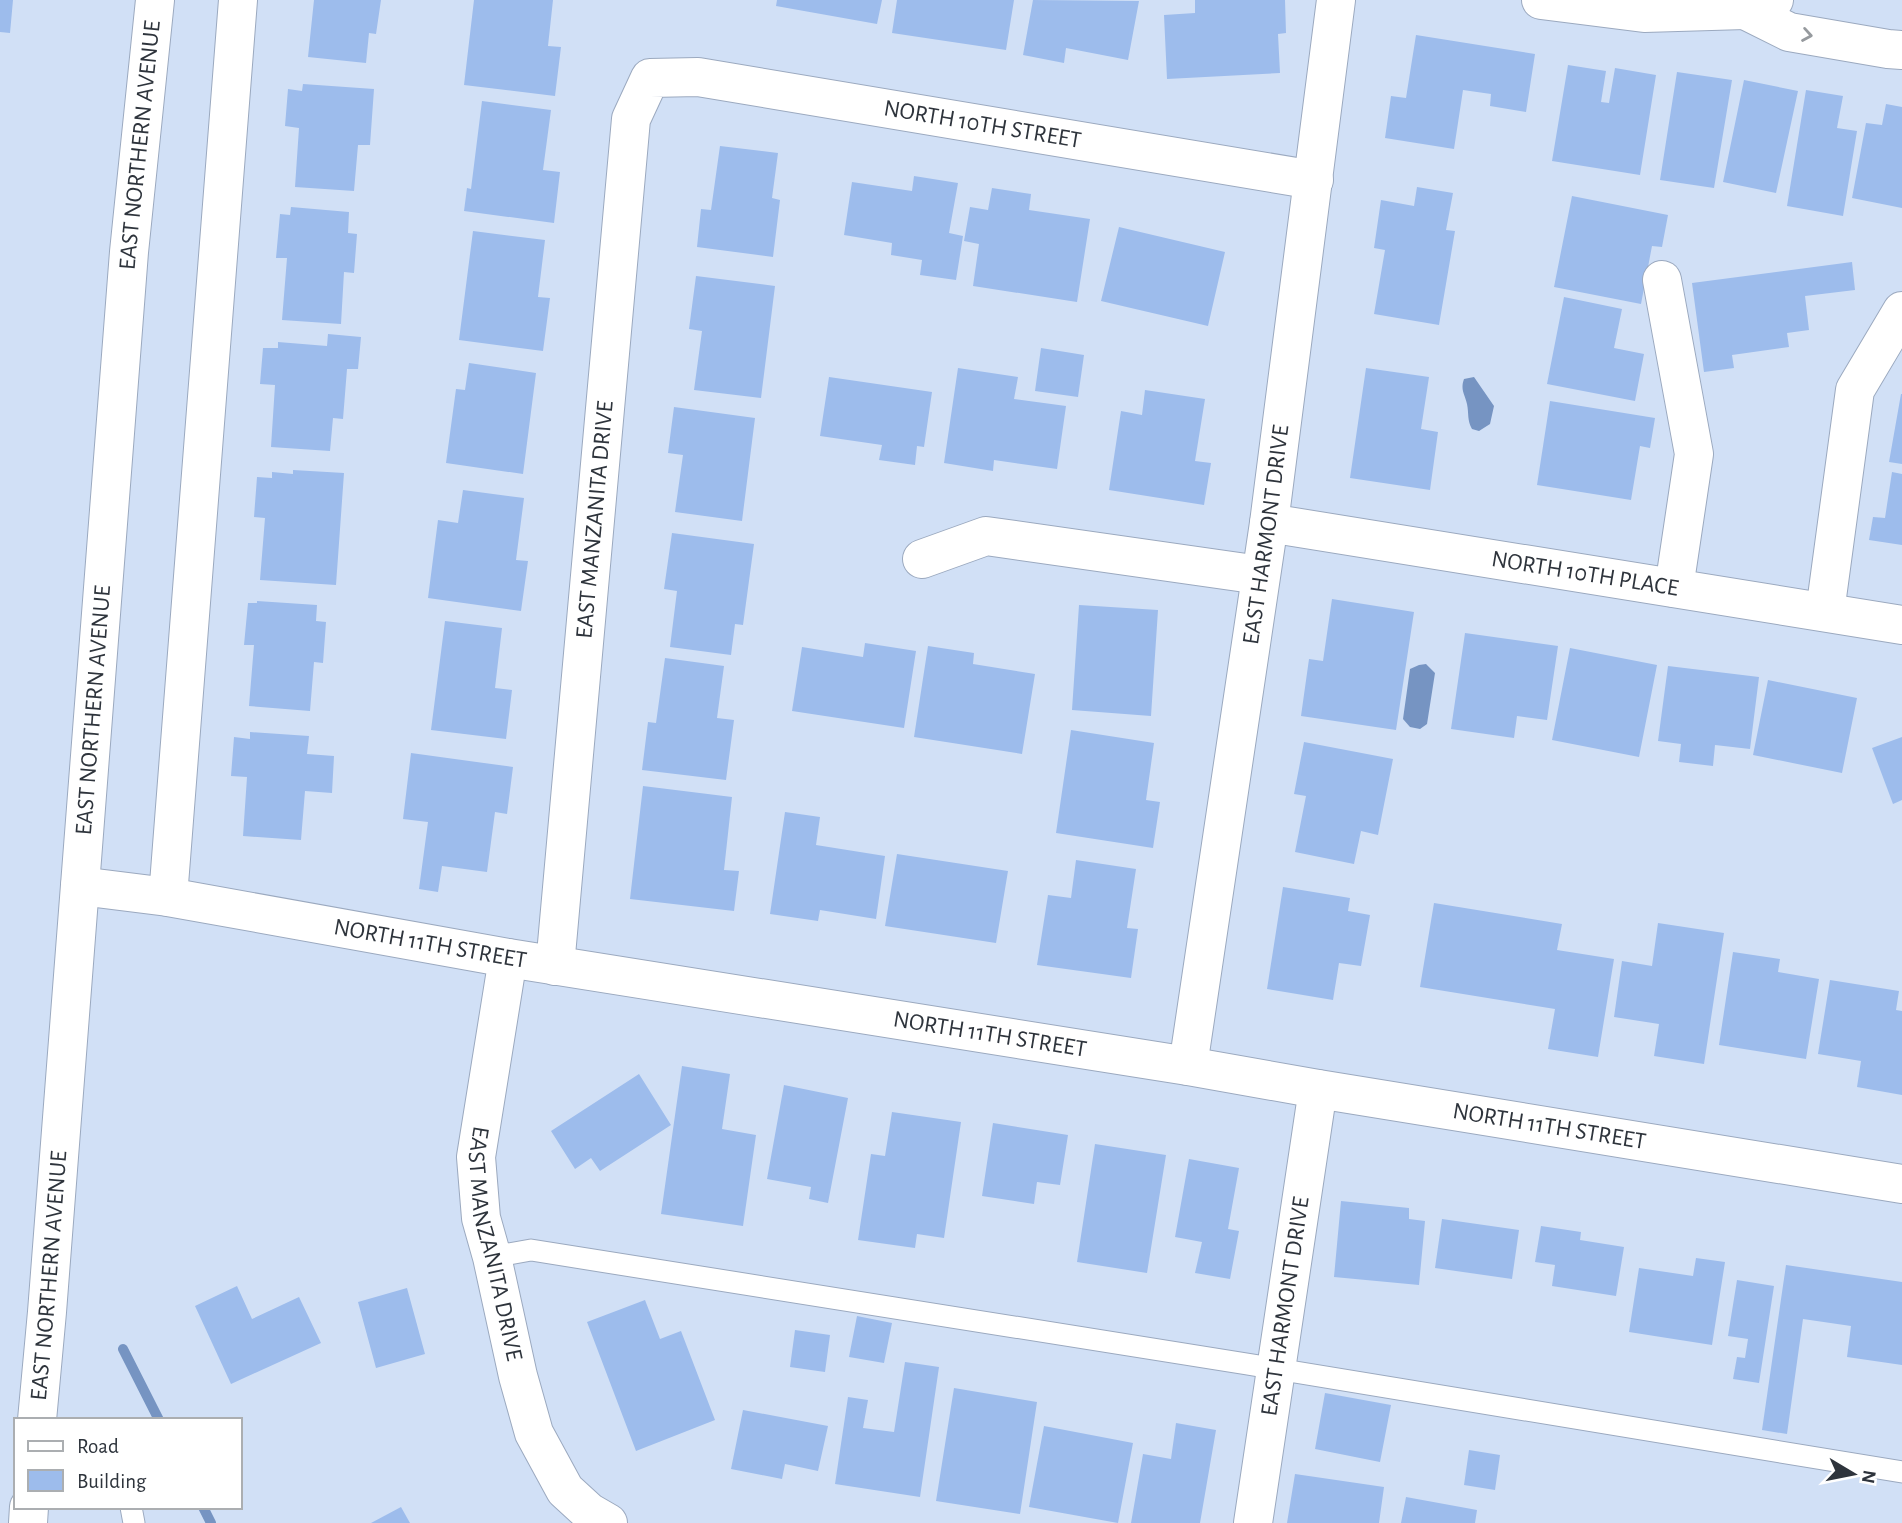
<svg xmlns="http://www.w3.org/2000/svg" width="1902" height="1523" viewBox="0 0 1902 1523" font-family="'Alegreya Sans',sans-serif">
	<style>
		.water { fill: #7694c2 }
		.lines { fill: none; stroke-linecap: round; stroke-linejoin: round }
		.stream { stroke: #7694c2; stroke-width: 10 }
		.building { fill: #9dbcec }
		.service-casing { stroke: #9ba9bf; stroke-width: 23 }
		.minor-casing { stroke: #9ba9bf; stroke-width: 40 }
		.primary-casing { stroke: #9ba9bf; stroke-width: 40 }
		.service { stroke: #fff; stroke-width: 21 }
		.minor { stroke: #fff; stroke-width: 38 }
		.primary { stroke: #fff; stroke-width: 38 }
		.oneway { stroke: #969a9e }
		.labels { text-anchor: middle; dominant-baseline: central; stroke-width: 6; stroke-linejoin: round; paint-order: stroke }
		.street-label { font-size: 24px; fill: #2e343c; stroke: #fff }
	</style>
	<rect width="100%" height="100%" fill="#d1e0f6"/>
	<path class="water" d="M1474 377 1494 406 1490 424 1479 431 1472 429C1467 420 1469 414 1467 404 1465 394 1460 390 1464 379Z
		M1426 664 1435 673 1427 724 1420 729 1410 727 1403 719 1410 669 1419 665Z"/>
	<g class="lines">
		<path class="stream" d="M123 1349 159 1420
			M203 1507 211 1523"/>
	</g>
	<path class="building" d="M0 0H13L10 33 0 32Z
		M314 0H381L376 34 369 33 366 63 308 57Z
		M474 0H553L548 46 561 47 555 96 464 85Z
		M777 0H882L877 24 776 6Z
		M897 0H1014L1006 50 892 33Z
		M1033 0 1139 1 1128 60 1066 48 1064 63 1023 55Z
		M1195 0H1285L1286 33 1278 34 1280 73 1167 79 1164 15 1195 13Z
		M1416 35 1535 54 1526 112 1490 106 1491 94 1463 90 1454 149 1385 138 1391 96 1406 98Z
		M1568 65 1606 71 1601 102 1609 103 1615 68 1656 75 1640 175 1552 161Z
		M1677 72 1732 80 1714 188 1660 180Z
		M1744 80 1798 91 1776 193 1723 182Z
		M303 84 374 89 370 145H358L354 191 295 187 299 128 285 126 288 89 302 91Z
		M1806 90 1843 96 1837 128 1857 131 1843 216 1787 206Z
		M482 101 551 110 543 170 560 172 554 223 464 211 467 188 471 189Z
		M1886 104 1902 107V208L1852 198 1866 123 1882 125Z
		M720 146 778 153 772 198 780 200 773 257 697 247 701 209 711 210Z
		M914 176 958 183 949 233 963 236 956 280 920 275 922 260 891 255 892 243 844 235 852 182 912 191Z
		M1417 187 1453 193 1446 230 1455 231 1439 325 1374 314 1385 250 1374 248 1381 200 1414 206Z
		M992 188 1031 194 1029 210 1090 219 1077 302 973 286 979 244 964 241 970 207 988 210Z
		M1572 196 1668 215 1662 247 1652 246 1641 304 1554 287Z
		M291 207 349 212 348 233 357 234 354 273 344 272 341 324 282 320 287 258H276L280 214 290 215Z
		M1119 227 1225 252 1208 326 1101 301Z
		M473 231 545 240 538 297 550 298 543 351 459 340Z
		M1852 262 1855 290 1805 296 1809 330 1787 333 1789 347 1732 355 1734 368 1704 372 1692 283Z
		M696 276 775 286 761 398 694 390 702 331 689 329Z
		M1564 297 1622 309 1614 348 1644 354 1635 401 1547 384Z
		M328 334 361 337 358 369H347L343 419 333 418 330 451 271 447 275 385 260 384 263 348H278V342L327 346Z
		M1041 348 1084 355 1078 397 1035 391Z
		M469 363 536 373 523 474 446 463 456 389 465 390Z
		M958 368 1018 377 1014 399 1066 406 1057 469 994 460 993 471 944 463Z
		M1366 368 1429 377 1421 429 1438 432 1430 490 1350 478Z
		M829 377 932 392 924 447 917 446 915 465 879 460 882 445 820 436Z
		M1145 390 1205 399 1195 461 1211 463 1204 505 1109 490 1121 411 1142 415Z
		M1901 394H1902V464L1889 462Z
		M1550 401 1655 418 1650 448 1640 446 1631 500 1537 485Z
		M674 407 755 418 742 521 675 512 683 455 668 453Z
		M293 470 344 473 336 585 260 580 265 518 254 517 257 477 272 478V472L293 474Z
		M1892 472 1902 474V545L1869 540 1873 517 1885 518Z
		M463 490 524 498 516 560 528 561 521 611 428 598 438 520 458 523Z
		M672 533 754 544 743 625 735 624 731 655 670 647 677 591 664 589Z
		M1332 599 1414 612 1396 730 1301 716 1309 659 1323 661Z
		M257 601 317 605 316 621 326 622 323 663 314 662 310 711 249 706 254 645H244L248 603H257Z
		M1079 605 1158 610 1151 716 1072 710Z
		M445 621 502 628 495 688 512 690 506 739 431 730Z
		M1465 633 1558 646 1547 720 1517 716 1514 738 1451 729Z
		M865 643 916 651 904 728 792 711 802 647 863 657Z
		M928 646 974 653 973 664 1035 674 1022 754 914 737Z
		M1570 648 1657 665 1639 757 1552 740Z
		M665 658 724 666 717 718 734 720 726 780 642 770 648 722 656 723Z
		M1668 666 1759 677 1750 749 1715 745 1713 766 1679 762 1681 744 1658 741Z
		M1768 680 1857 698 1842 773 1753 755Z
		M1071 730 1154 743 1146 800 1160 802 1153 848 1056 833Z
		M250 732 309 736 307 754 334 756 332 793 305 791 301 840 243 836 247 777 231 776 234 737 250 739Z
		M1902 737V800L1893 804 1872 748Z
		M1304 742 1393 759 1378 835 1361 831 1354 864 1295 852 1306 796 1294 794Z
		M411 753 513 767 507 814 495 812 487 872 442 866 438 892 419 889 428 822 403 819Z
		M643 786 732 797 724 870 739 871 734 911 630 899Z
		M785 812 820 817 816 845 885 856 876 919 820 910 818 921 770 914Z
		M897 854 1008 871 996 943 885 926Z
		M1076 860 1136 869 1127 928 1138 929 1131 978 1037 965 1048 895 1071 898Z
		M1283 887 1350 898 1348 911 1370 915 1361 966 1339 963 1333 1000 1267 989Z
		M1434 903 1562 924 1557 950 1614 959 1598 1057 1548 1049 1555 1009 1420 987Z
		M1658 923 1724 933 1704 1064 1654 1056 1659 1024 1614 1017 1622 961 1652 966Z
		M1733 952 1780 959 1778 972 1819 979 1806 1059 1719 1045Z
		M1830 980 1899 991 1896 1010 1902 1011V1095L1857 1087 1861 1061 1818 1054Z
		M682 1066 730 1074 722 1129 756 1135 743 1226 661 1214Z
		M639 1074 671 1125 600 1171 591 1158 575 1169 551 1131Z
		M784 1085 848 1098 828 1203 809 1199 811 1187 767 1179Z
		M892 1112 961 1122 944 1238 917 1234 915 1248 858 1240 871 1154 885 1156Z
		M993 1123 1068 1135 1060 1185 1037 1182 1034 1204 982 1196Z
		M1095 1144 1166 1155 1147 1273 1077 1262Z
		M1189 1159 1239 1168 1228 1229 1239 1231 1230 1279 1195 1273 1202 1242 1175 1237Z
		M1341 1201 1409 1208V1219L1425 1221 1419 1285 1334 1277Z
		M1442 1219 1519 1230 1512 1279 1435 1268Z
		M1541 1226 1581 1232 1580 1240 1624 1247 1616 1296 1552 1286 1555 1265 1535 1262Z
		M1696 1258 1725 1262 1712 1345 1629 1332 1639 1268 1693 1276Z
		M1786 1265 1902 1282V1365L1847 1357 1851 1326 1803 1319 1787 1434 1762 1430Z
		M1737 1280 1774 1286 1759 1383 1733 1379 1737 1357 1745 1358 1748 1339 1728 1336Z
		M237 1286 252 1319 299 1297 321 1343 231 1384 195 1306Z
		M407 1288 425 1354 376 1368 358 1302Z
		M645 1300 660 1339 681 1331 715 1420 636 1451 587 1322Z
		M857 1316 892 1323 884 1363 849 1357Z
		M795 1330 830 1335 825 1372 790 1367Z
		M905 1362 939 1367 920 1497 835 1484 848 1397 868 1400 863 1428 894 1432Z
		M954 1388 1037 1402 1020 1514 936 1501Z
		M1325 1393 1391 1405 1380 1462 1315 1449Z
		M743 1410 828 1426 818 1471 785 1464 782 1479 731 1469Z
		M1176 1423 1216 1430 1200 1523H1131L1143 1454 1171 1459Z
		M1044 1426 1133 1443 1118 1523 1029 1507Z
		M1469 1450 1500 1455 1495 1490 1464 1485Z
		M1295 1474 1384 1487 1379 1523H1287Z
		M1406 1497 1477 1510 1475 1523H1401Z
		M401 1507 410 1523H371Z"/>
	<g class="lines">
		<g class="service-casing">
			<path id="service" d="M492 1257 531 1250 1247 1364 1902 1472
				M131 1507 134 1523"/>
		</g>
		<g class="minor-casing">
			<g id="minor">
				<path d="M1541 0 1644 13 1745 10 1774 0"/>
				<path d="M1745 10 1789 32 1888 49 1902 50"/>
				<path d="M1662 280 1694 454 1674 588"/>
				<path id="s1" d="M1269 523 1902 625"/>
				<path d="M922 559 986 536 1260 575"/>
				<path d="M1825 612 1855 390 1902 311"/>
				<path id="s2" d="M80 886 168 897 508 958 1188 1066 1318 1089 1902 1184"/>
				<path d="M168 897 238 0"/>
				<path id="s3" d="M508 958 476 1157 481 1218 492 1257 518 1376 534 1433 565 1490 589 1512 608 1523"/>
				<path id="s4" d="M555 966 631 119 650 78 698 77 1314 180"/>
				<path id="s5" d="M1188 1066 1269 523 1336 0"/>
				<path id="s6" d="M1253 1523 1318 1089"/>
			</g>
		</g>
		<g class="primary-casing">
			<g id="primary">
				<path id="s7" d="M37 1420 47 1312 129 252 155 0"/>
				<path d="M28 1523 29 1507"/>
			</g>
		</g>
		<use href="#service" class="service"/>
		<use href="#minor" class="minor"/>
		<use href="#primary" class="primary"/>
	</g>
	<defs><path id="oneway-chevron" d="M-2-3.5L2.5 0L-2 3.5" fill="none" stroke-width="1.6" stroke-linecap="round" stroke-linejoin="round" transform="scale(1.75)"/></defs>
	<use class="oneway" href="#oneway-chevron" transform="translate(1807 35) rotate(10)"/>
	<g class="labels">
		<g class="street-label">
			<text stroke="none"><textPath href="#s4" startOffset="1232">NORTH 10TH STREET</textPath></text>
			<text stroke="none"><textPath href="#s7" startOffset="1279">EAST NORTHERN AVENUE</textPath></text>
			<text stroke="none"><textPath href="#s4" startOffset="448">EAST MANZANITA DRIVE</textPath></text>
			<text stroke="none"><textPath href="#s5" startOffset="537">EAST HARMONT DRIVE</textPath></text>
			<text stroke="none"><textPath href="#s1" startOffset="320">NORTH 10TH PLACE</textPath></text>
			<text stroke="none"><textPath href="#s7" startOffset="712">EAST NORTHERN AVENUE</textPath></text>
			<text stroke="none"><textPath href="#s2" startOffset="355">NORTH 11TH STREET</textPath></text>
			<text stroke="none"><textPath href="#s2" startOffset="922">NORTH 11TH STREET</textPath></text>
			<text stroke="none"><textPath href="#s2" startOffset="1489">NORTH 11TH STREET</textPath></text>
			<text stroke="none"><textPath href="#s3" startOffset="290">EAST MANZANITA DRIVE</textPath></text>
			<text stroke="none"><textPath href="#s7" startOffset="145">EAST NORTHERN AVENUE</textPath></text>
			<text stroke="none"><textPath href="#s6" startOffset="219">EAST HARMONT DRIVE</textPath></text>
		</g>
	</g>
	<rect x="14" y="1418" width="228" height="91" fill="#ffffff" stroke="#abaeb1" stroke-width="2"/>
	<rect x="28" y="1441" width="35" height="10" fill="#ffffff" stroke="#abaeb1" stroke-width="2"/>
	<text x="77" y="1453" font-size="21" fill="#2e343c">Road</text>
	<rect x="28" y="1470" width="35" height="21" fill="#9dbcec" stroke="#abaeb1" stroke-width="2"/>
	<text x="77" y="1488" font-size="21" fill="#2e343c">Building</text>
	<g transform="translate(1853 1474) rotate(100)" stroke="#ffffff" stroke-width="5" paint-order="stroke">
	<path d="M0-5L12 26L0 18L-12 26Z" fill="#2e343c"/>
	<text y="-10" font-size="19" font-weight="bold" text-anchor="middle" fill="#2e343c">N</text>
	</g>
</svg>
